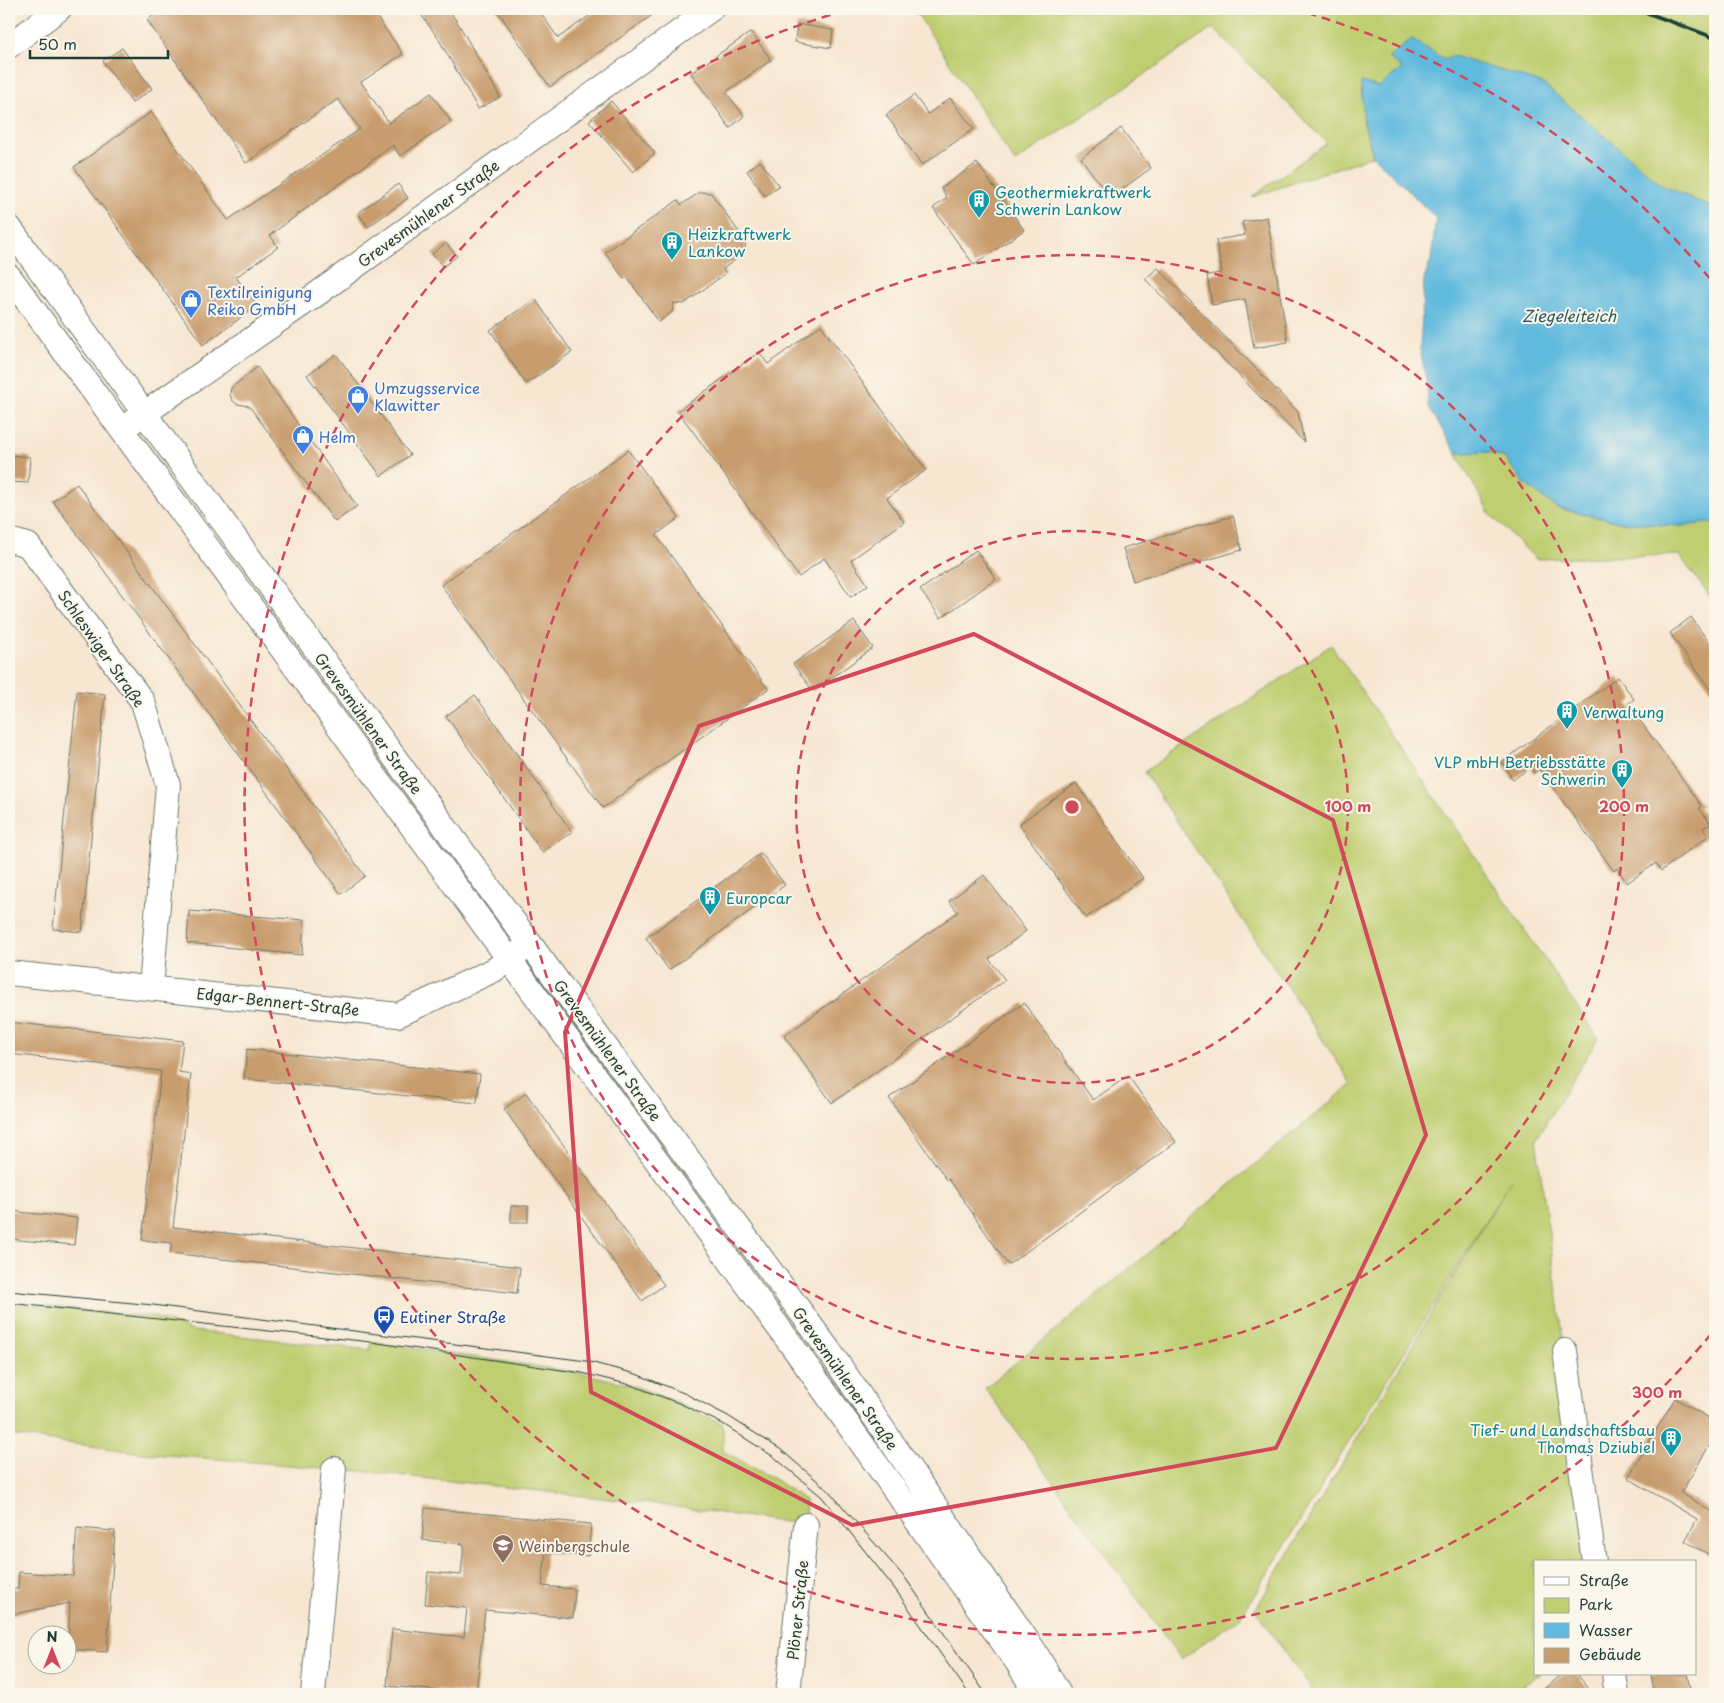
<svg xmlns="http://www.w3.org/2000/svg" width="1724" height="1703" viewBox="0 0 1724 1703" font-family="'Playpen Sans',sans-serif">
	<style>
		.green { fill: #bfce71; stroke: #6f8652 }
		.water { fill: #61bade; stroke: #407c89 }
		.building { fill: #c89c6d }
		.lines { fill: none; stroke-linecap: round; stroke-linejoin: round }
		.minor-casing { stroke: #6b786b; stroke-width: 26 }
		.minor { stroke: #fff; stroke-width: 24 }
		.tram { stroke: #1f3d34; stroke-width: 1 }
		.rail { stroke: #1f3d34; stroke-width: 4 }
		.marked { fill: none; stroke: #d1495b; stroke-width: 4; stroke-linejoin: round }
		.ring { fill: none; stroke: #d1495b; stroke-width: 2.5; stroke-dasharray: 9 6 }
		.labels { text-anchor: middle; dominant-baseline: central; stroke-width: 4; stroke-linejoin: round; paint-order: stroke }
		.culture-label { font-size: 15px; fill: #0d838f; stroke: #fbf7ec; text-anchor: start }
		.street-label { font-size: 15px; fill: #1f3d34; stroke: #fbf7ec }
		.shop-label { font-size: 15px; fill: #366cbe; stroke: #fbf7ec; text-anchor: start }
		.transit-label { font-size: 15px; fill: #164399; stroke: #fbf7ec; text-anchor: start }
		.education-label { font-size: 15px; fill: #785e54; stroke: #fbf7ec; text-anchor: start }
		.water-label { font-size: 16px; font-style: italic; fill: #305c5e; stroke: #fbf7ec }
		.centre { fill: #d1495b; stroke: #fbf7ec; stroke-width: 2.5 }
		.ring-label { font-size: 15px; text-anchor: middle; font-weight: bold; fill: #d1495b; stroke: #fbf7ec; stroke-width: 4; stroke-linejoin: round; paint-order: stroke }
	</style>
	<rect width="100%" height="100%" fill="#fbf7ec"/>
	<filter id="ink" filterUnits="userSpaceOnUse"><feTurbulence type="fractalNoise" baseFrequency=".02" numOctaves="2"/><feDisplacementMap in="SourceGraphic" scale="10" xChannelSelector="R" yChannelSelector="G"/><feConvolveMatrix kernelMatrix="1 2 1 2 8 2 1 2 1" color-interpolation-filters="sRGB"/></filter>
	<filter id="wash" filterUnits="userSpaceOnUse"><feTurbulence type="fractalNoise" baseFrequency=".0096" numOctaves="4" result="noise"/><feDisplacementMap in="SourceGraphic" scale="20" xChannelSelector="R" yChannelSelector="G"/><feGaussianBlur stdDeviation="1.12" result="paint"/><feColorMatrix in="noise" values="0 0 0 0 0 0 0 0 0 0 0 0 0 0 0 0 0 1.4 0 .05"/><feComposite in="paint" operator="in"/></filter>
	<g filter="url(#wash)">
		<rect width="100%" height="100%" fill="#f7e6d1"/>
		<path class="green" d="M1017 9H1710L1715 11V209L1662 185 1542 83 1445 60 1412 39 1388 58 1403 68 1379 87 1361 82 1364 123 1373 156 1252 197 1327 143 1213 28 1015 162 916 12Z
			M1490 452 1505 458 1524 483 1557 508 1619 522 1681 526 1715 522V603L1679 555 1536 559 1490 514 1456 453Z
			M1331 645 1598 1038 1536 1139 1594 1562H1535V1674H1540L1511 1694H1315L1255 1610 1511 1180 1240 1618 1181 1659 985 1388 1352 1084 1144 772Z
			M9 1303 154 1317 193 1331 370 1350 371 1342 582 1373 631 1385 681 1404 723 1424V1451L774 1479 805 1500 806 1525 656 1504 512 1488 360 1471 143 1453 9 1435Z"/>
		<path class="water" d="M1412 39 1445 60 1453 56 1542 83 1662 185 1715 209V522L1681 526 1619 522 1557 508 1524 483 1505 458 1489 452 1456 453 1428 406 1427 383 1420 350 1424 280 1431 260 1436 218 1373 156 1364 123 1361 82 1379 87 1402 68 1388 58Z"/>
		<g id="blocks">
			<path class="building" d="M163 9H371L403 54 361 82 389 123 431 93 451 122 400 156 393 145 270 235 278 247 236 277 257 306 203 345 74 167 151 112 228 220 360 129 338 99 246 163 147 20Z
				M417 9H448L458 23 500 97 478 109 438 38Z
				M496 9H538L558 38 599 9H661L550 87Z
				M797 24 833 30 831 48 795 42Z
				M751 32 771 60 726 92 744 116 730 128 691 73Z
				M122 48 152 89 132 103 103 61Z
				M914 95 928 114 950 98 974 129 922 165 886 115Z
				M611 101 655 153 633 172 589 121Z
				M1121 128 1151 168 1110 198 1081 158Z
				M760 161 779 186 765 196 747 171Z
				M977 163 1024 230 974 265 933 208 947 198 941 188Z
				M398 184 408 198 368 227 358 213Z
				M700 192 711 193 746 242 744 253 723 269 726 273 684 304 674 303 672 312 659 322 627 277 624 279 605 252 678 200 681 205Z
				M1267 217 1288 342 1254 348 1245 299 1212 305 1207 275 1222 273 1216 240 1245 235 1242 222Z
				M446 243 457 256 443 267 432 254Z
				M1158 268 1298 412 1304 442 1145 279Z
				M535 299 572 352 526 384 490 330Z
				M821 325 926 470 887 498 904 522 851 560 868 585 851 597 824 558 799 577 678 411 759 352 768 364Z
				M336 354 410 455 381 476 307 375Z
				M257 367 357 506 335 522 249 406 237 404 232 400 230 394 231 388Z
				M628 450 679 518 656 535 768 689 603 808 441 585Z
				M9 455 30 457 28 483 9 482Z
				M77 484 365 876 341 894 53 501Z
				M1233 516 1242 550 1133 581 1123 548Z
				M976 550 996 579 941 618 920 590Z
				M1691 617 1715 651V696L1670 633Z
				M854 621 873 648 813 691 793 664Z
				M1618 677 1634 699 1628 704 1702 806 1699 808 1711 824 1703 828 1708 836 1661 871 1656 863 1627 883 1617 868 1614 871 1539 769 1534 773 1530 767 1513 780 1502 762Z
				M77 691 105 694 82 932 53 929Z
				M475 695 572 832 542 852 446 716Z
				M1076 783 1143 878 1086 918 1019 824Z
				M761 853 785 885 669 970 646 938Z
				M984 875 1026 931 989 959 1005 980 832 1103 784 1036 958 912 949 901Z
				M189 911 304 920 302 955 187 943Z
				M1024 1003 1093 1100 1128 1076 1176 1142 1008 1265 949 1179 947 1180 889 1098Z
				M9 1022 183 1041 179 1072 191 1074 173 1227 520 1267 517 1293 170 1253 172 1243 142 1240 161 1071 9 1054Z
				M247 1049 480 1074 477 1103 244 1079Z
				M526 1093 664 1285 642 1301 504 1109Z
				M511 1206H528V1222H511Z
				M9 1211 77 1218 74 1245 9 1239Z
				M1675 1398 1715 1422V1436L1681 1493 1715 1513V1558L1685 1541 1697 1519 1628 1478Z
				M425 1508 591 1524 588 1556 546 1552 542 1586 575 1589 573 1618 485 1610 476 1694 387 1686 392 1629 464 1637 467 1608 425 1604 428 1572 461 1575 464 1544 422 1540Z
				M77 1528 115 1531 107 1652 68 1649 70 1603 9 1615V1588L18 1589 19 1572 73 1576Z
				M1563 1674H1577L1593 1694H1537Z
				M1651 1674H1687L1691 1694H1654Z"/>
		</g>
	</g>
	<g filter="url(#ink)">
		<use href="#blocks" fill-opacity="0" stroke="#6b786b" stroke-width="1"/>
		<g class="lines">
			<g class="minor-casing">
				<path id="minor" d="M9 46 59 9
					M9 227 530 944 828 1349 1035 1652 1059 1694
					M9 276 801 1358 1017 1662 1037 1694
					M132 422 317 294 711 9
					M9 540 28 545 143 702 168 785 151 988
					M9 973 398 1015 494 970 521 951
					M1565 1351 1594 1562
					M1614 1674 1617 1694
					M313 1694 334 1469
					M788 1694 806 1525"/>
			</g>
			<use href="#minor" class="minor"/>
			<path class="tram" d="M9 1291 153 1305 586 1361 636 1374 686 1394 728 1416 780 1449 828 1490 906 1579 986 1694
				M9 1303 371 1342 582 1373 631 1385 681 1404 723 1424 774 1457 822 1497 895 1589 969 1694"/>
			<path class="rail" d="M1637 9 1715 38"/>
		</g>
	</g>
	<path class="marked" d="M974 634 1333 820 1426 1135 1276 1448 852 1525 591 1392 565 1032 699 726Z"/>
	<g class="ring">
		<circle cx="1072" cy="807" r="276"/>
		<circle cx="1072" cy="807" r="552"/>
		<path d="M1711 1334A828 828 0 1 1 851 9M1293 9A828 828 0 0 1 1711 280"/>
	</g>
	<defs>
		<g id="building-pin" transform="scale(1.125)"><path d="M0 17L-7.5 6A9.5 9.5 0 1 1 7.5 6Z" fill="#0f9aa8" stroke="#fbf7ec"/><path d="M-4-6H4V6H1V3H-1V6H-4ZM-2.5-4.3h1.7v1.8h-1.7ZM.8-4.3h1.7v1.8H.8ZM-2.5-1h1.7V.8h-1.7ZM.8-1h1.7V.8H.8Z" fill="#fff"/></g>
		<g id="shop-pin" transform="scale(1.125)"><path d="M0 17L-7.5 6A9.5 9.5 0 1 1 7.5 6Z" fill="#3f7fe0" stroke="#fbf7ec"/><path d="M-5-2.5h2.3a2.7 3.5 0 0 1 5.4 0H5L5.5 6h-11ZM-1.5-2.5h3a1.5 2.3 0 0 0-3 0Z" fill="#fff"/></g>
		<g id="bus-pin" transform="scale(1.125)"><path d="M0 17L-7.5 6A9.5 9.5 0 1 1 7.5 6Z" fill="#1a4fb4" stroke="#fbf7ec"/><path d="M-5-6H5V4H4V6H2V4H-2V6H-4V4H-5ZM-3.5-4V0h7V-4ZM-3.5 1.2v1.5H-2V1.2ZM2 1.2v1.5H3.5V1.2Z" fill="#fff"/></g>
		<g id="school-pin" transform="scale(1.125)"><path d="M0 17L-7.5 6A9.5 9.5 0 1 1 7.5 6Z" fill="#8d6e63" stroke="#fbf7ec"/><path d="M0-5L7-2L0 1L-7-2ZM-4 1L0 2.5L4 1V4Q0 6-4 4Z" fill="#fff"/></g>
	</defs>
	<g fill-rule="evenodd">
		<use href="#building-pin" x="979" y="200"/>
		<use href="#building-pin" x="672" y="242"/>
		<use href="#shop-pin" x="191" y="300"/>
		<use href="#shop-pin" x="358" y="396"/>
		<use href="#shop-pin" x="303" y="436"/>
		<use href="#building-pin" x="1567" y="711"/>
		<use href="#building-pin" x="1622" y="770"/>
		<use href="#building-pin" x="710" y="897"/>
		<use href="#bus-pin" x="384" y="1316"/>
		<use href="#building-pin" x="1671" y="1438"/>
		<use href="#school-pin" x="503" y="1545"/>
	</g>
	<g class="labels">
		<g class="culture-label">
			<text x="995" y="191">Geothermiekraftwerk<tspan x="995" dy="17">Schwerin Lankow</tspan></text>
			<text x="688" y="233">Heizkraftwerk<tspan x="688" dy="17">Lankow</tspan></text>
			<text x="1583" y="711">Verwaltung</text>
			<text x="1606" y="761" text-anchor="end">VLP mbH Betriebsstätte<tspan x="1606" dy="17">Schwerin</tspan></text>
			<text x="726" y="897">Europcar</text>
			<text x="1655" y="1429" text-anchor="end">Tief- und Landschaftsbau<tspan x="1655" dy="17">Thomas Dziubiel</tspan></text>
		</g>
		<g class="street-label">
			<text transform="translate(428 213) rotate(-36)">Grevesmühlener Straße</text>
			<text transform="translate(102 648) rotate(55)">Schleswiger Straße</text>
			<text transform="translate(369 723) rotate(54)">Grevesmühlener Straße</text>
			<text transform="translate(278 1001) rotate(6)">Edgar-Bennert-Straße</text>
			<text transform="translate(608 1050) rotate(54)">Grevesmühlener Straße</text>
			<text transform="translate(846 1378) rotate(55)">Grevesmühlener Straße</text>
			<text transform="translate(797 1610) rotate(-84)">Plöner Straße</text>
		</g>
		<g class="shop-label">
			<text x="207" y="291">Textilreinigung<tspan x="207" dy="17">Reiko GmbH</tspan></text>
			<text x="374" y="387">Umzugsservice<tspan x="374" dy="17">Klawitter</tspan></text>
			<text x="319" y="436">Helm</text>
		</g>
		<g class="transit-label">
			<text x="400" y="1316">Eutiner Straße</text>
		</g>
		<g class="education-label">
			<text x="519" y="1545">Weinbergschule</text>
		</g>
		<g class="water-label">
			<text x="1569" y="315">Ziegeleiteich</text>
		</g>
	</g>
	<circle cx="1072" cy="807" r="8" class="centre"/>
	<g class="ring-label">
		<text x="1348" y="812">100 m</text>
		<text x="1624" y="812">200 m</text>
		<text x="1657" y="1398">300 m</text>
	</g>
	<rect width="1724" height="1703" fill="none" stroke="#fbf7ec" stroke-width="30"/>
	<rect x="1534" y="1560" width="162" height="115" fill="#fbf7ec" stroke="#a3ada2"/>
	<rect x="1544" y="1577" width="25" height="8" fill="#ffffff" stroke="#a3ada2"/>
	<text x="1579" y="1586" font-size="15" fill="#1f3d34">Straße</text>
	<rect x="1544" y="1598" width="25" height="15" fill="#bfce71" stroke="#a3ada2"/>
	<text x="1579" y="1610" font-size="15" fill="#1f3d34">Park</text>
	<rect x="1544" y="1623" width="25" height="15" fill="#61bade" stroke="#a3ada2"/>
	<text x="1579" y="1636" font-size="15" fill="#1f3d34">Wasser</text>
	<rect x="1544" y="1648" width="25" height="15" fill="#c89c6d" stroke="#a3ada2"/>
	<text x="1579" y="1660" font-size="15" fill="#1f3d34">Gebäude</text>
	<g transform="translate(52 1650)"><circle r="24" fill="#fbf7ec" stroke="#a3ada2"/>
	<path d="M0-4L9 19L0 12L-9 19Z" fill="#d1495b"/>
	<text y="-8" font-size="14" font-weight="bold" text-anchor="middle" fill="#1f3d34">N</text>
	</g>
	<path d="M30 50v8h138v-8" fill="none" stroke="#1f3d34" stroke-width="2.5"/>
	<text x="38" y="50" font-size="15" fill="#1f3d34" stroke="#fbf7ec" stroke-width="4" paint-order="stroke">50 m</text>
</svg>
